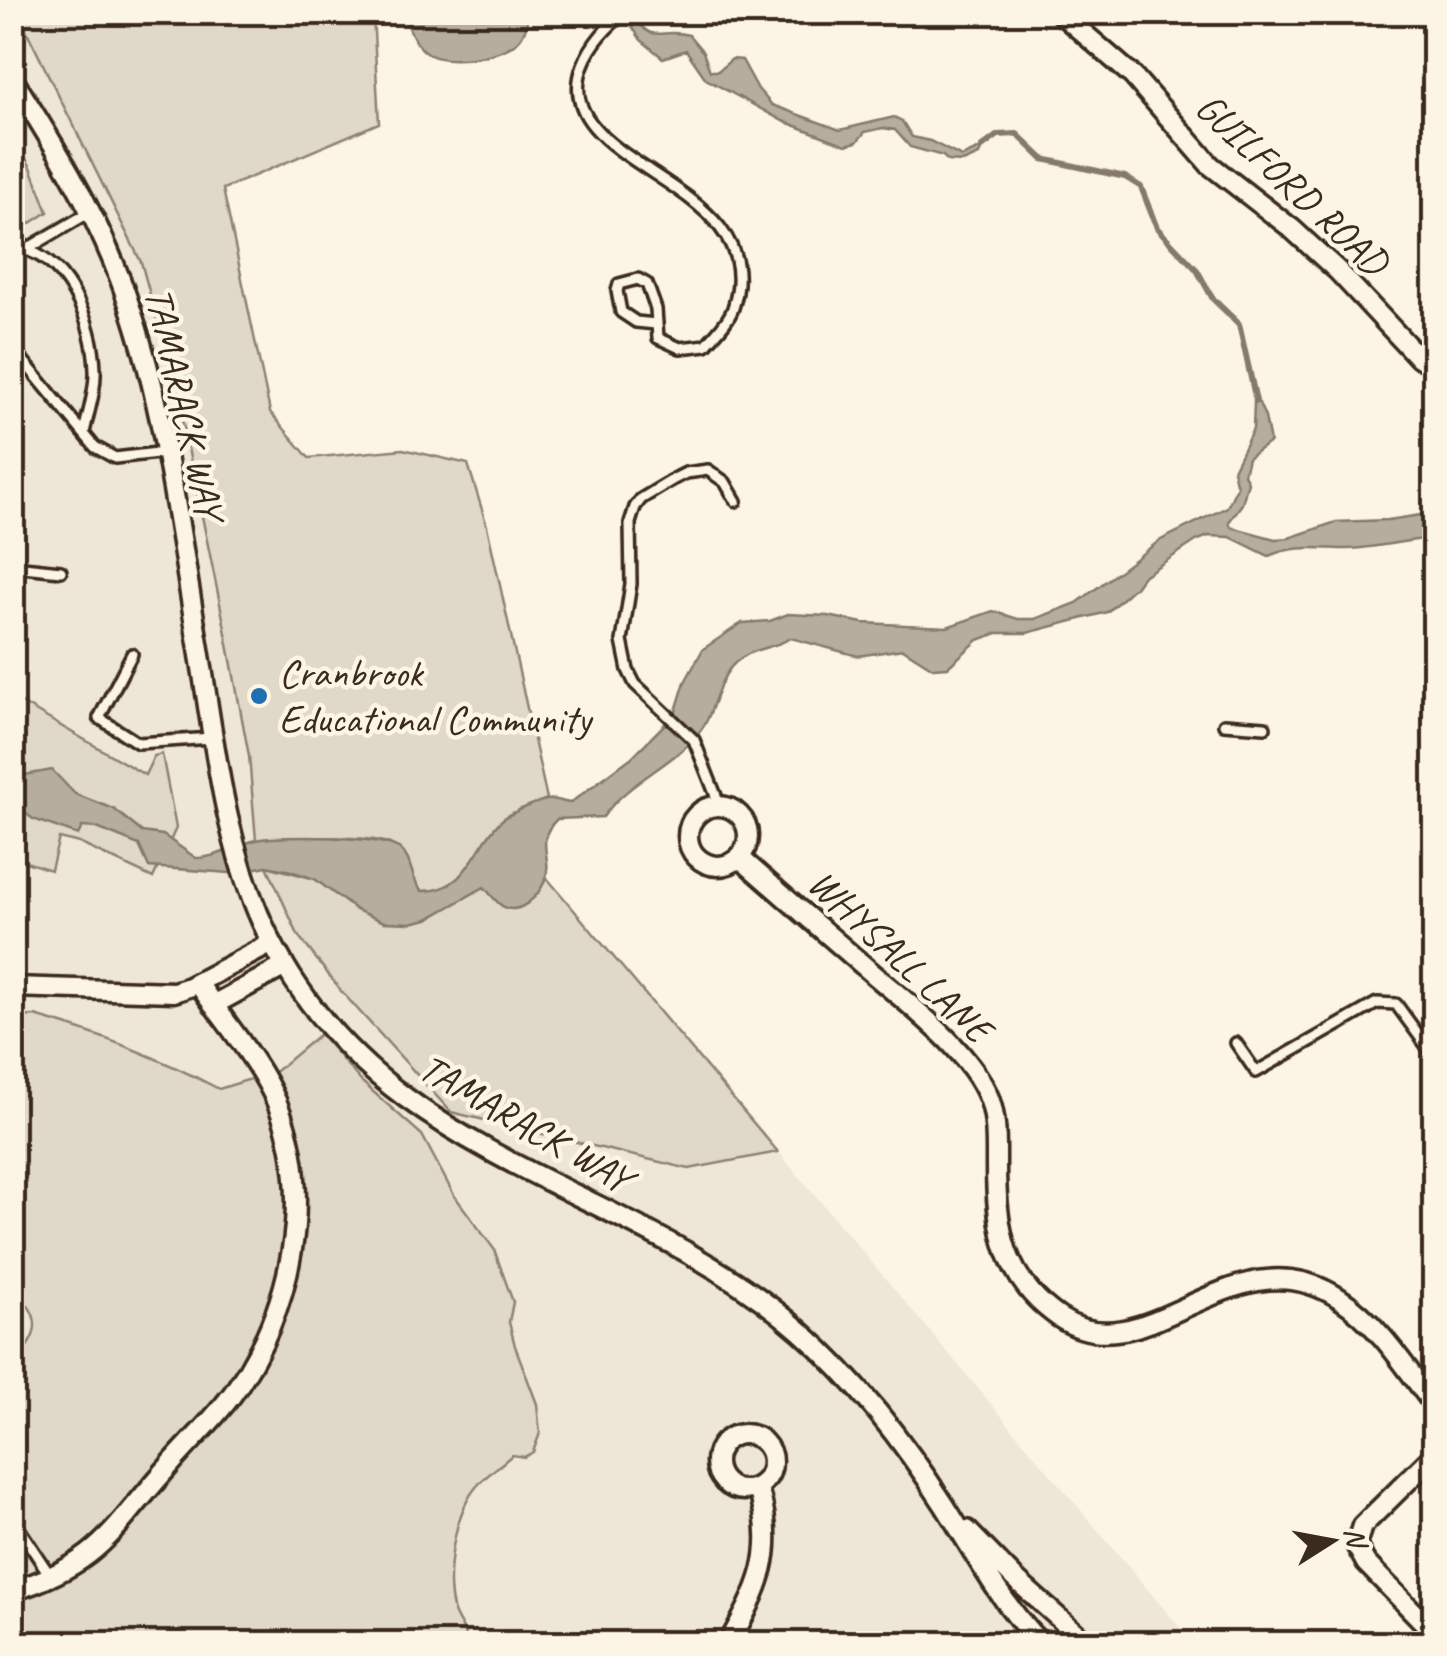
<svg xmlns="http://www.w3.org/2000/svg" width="1447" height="1656" viewBox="0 0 1447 1656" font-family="Caveat,sans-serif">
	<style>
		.built { fill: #eee6d6 }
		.green { fill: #e0d8c8; stroke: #8e8173; stroke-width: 2.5 }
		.water { fill: #b7ad9e; stroke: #85796b; stroke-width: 2.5 }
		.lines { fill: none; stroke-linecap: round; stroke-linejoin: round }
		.stream { stroke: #85796b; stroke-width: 6 }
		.lane-casing { stroke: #3b2a1e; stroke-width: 16 }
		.street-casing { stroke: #3b2a1e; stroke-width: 25 }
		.lane { stroke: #fcf5e5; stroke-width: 9 }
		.street { stroke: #fcf5e5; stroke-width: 18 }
		.poi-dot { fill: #1f6fb2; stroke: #fcf5e5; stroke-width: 4 }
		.labels { text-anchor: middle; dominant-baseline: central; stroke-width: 9; stroke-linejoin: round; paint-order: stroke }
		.street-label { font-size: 40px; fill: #3b2a1e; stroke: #fcf5e5 }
		.poi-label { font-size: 40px; fill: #3b2a1e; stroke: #fcf5e5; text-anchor: start }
	</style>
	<rect width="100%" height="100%" fill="#fcf5e5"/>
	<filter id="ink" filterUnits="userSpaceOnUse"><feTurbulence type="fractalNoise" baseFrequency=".01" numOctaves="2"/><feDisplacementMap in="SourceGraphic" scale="20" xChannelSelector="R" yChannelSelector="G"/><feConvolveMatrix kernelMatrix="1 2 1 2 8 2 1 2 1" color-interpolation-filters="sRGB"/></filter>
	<g filter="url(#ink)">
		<path class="built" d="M12 13H108L225 514 453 462 547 878 1193 1643H13Z"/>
		<path class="green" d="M13 13H373L379 123 223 189 270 412 309 458 403 449 468 464 487 526 547 799C530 807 509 811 497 825 475 850 464 893 422 891 408 876 411 857 392 845 375 834 279 837 256 840L249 756 224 623 175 385 141 262 26 30Z
			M12 136 31 167 48 212 28 225 13 226Z
			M13 698 145 775 154 756 162 754 176 828 153 878 79 843 59 838 51 870 13 858Z
			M267 866 315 879 356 910 454 904 484 887 501 905 535 896 547 878 778 1152 689 1169 451 1112 341 991 298 935Z
			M35 1016C100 1034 160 1058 219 1089L276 1071 320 1034 361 1081 422 1135 454 1195 494 1249 513 1302 509 1322 515 1346 537 1404 540 1433 533 1452 524 1457 512 1455C501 1465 486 1475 477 1486 454 1513 445 1574 453 1608 456 1622 467 1628 465 1643H13V1362C31 1345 45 1326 26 1303L15 1301 13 1269 12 1017Z"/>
		<path class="water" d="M403 13 528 12V13C527 23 526 34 517 42 501 57 445 66 427 53 413 43 409 27 403 13Z
			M623 13H633C651 47 659 27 689 35L703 52 710 71H718L732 59 742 60 758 89 772 105 840 130 894 117 902 121 912 137 930 141 962 157 982 148 979 155 963 162 948 161 943 156 910 147 895 130 883 128 865 132 857 142 846 145 783 121 706 79 686 50 663 58 641 40Z
			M1254 402 1259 403 1265 417 1270 442 1248 458 1244 474 1248 482 1242 504 1229 522 1231 527 1275 539 1289 538 1336 522 1388 520 1434 513V538C1406 540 1376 548 1348 549 1321 549 1294 544 1269 556L1230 537 1208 536 1196 541 1142 577 1135 587 1107 612 1027 633H997L978 640 948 667 933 668 903 649 858 656 791 638C773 649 753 647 736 662 718 678 716 704 705 724 683 761 629 779 603 817L557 819C533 842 554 857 545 880 539 896 518 918 501 905 495 901 489 892 484 887L428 919 410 923 384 922 356 910 315 879 291 871 267 866 230 873 149 867 139 845 97 828 82 827 78 835 33 819 13 804V777L52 770 75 794 114 809 142 832 163 835 196 858C217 858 236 845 256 840 279 835 386 835 401 850 413 861 410 879 422 891 468 893 475 843 503 819 509 814 538 801 547 800 554 798 563 802 570 803L632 757 675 714 685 682 703 649 742 623 770 621 788 614 828 616 863 623 947 627 993 611 1018 619H1035L1077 603 1159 541 1227 507 1237 487 1233 470 1253 429Z"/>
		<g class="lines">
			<path class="stream" d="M982 147 998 135 1017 134 1043 159 1125 177 1141 187 1157 228 1197 270 1213 299 1239 324 1256 401"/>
			<g class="lane-casing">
				<path id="lane" d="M626 12C608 25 591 44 583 65 543 169 776 179 733 308 729 321 715 334 706 345L680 348 658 338 656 309 647 284 638 279 619 284 617 291 621 312 636 322 656 324
					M12 247C66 252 94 322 95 370 96 390 88 413 84 433
					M27 249 90 212
					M12 347 95 447 115 458 166 452
					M12 559 23 567 61 571
					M12 581 23 567
					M132 654 99 718 138 743 212 738
					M1224 724 1265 727
					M720 806 694 740 635 684 628 670 622 641 631 584 630 523 635 507 641 499 674 479 686 473 708 470 725 482 736 501
					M1236 1043 1256 1072 1377 1003 1396 1004 1434 1056
					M12 1518 51 1577"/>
			</g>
			<g class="street-casing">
				<path id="street" d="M1059 12 1133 76 1210 165 1291 228 1338 271 1419 358 1434 363
					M12 78C53 143 93 207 120 279 163 393 177 517 197 637 214 736 223 844 268 935 383 1167 626 1178 800 1331 858 1382 903 1441 945 1506 976 1555 999 1601 1041 1644
					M688 836a30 30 0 1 1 60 0a30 30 0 1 1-60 0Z
					M739 857C783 896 827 934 871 972 909 1005 970 1050 989 1098 997 1119 996 1142 996 1165 996 1228 1003 1279 1060 1318 1147 1376 1234 1229 1339 1298 1379 1324 1406 1368 1434 1405
					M12 987 174 992 189 987 272 943
					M213 1005 285 966
					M716 1462a28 28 0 1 1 56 0a28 28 0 1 1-56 0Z
					M1434 1455 1362 1526 1356 1545 1366 1563 1434 1633
					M967 1530 1014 1578 1088 1644
					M12 1591C102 1563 111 1530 169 1466 190 1441 215 1419 234 1392 291 1310 316 1198 277 1103 260 1062 223 1020 198 983
					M728 1644C760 1588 778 1552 758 1488"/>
			</g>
			<use href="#lane" class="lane"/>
			<use href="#street" class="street"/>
		</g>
	</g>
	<circle class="poi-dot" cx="259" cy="696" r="10"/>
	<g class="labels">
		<g class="street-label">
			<text transform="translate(1292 184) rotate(43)">GUILFORD ROAD</text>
			<text transform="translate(184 403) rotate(77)">TAMARACK WAY</text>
			<text transform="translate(900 956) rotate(43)">WHYSALL LANE</text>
			<text transform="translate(525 1123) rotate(30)">TAMARACK WAY</text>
		</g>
		<g class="poi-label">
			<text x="279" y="673">Cranbrook<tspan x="279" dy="46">Educational Community</tspan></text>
		</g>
	</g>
	<rect width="1447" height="1656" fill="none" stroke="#fcf5e5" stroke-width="50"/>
	<rect x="25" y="25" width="1397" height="1606" fill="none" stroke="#3b2a1e" stroke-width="4" filter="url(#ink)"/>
	<g transform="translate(1332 1541) rotate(79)" stroke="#fcf5e5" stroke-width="8" paint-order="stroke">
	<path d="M0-8L18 38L0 25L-18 38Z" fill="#3b2a1e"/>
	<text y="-15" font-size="28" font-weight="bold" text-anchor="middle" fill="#3b2a1e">N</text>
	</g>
</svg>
